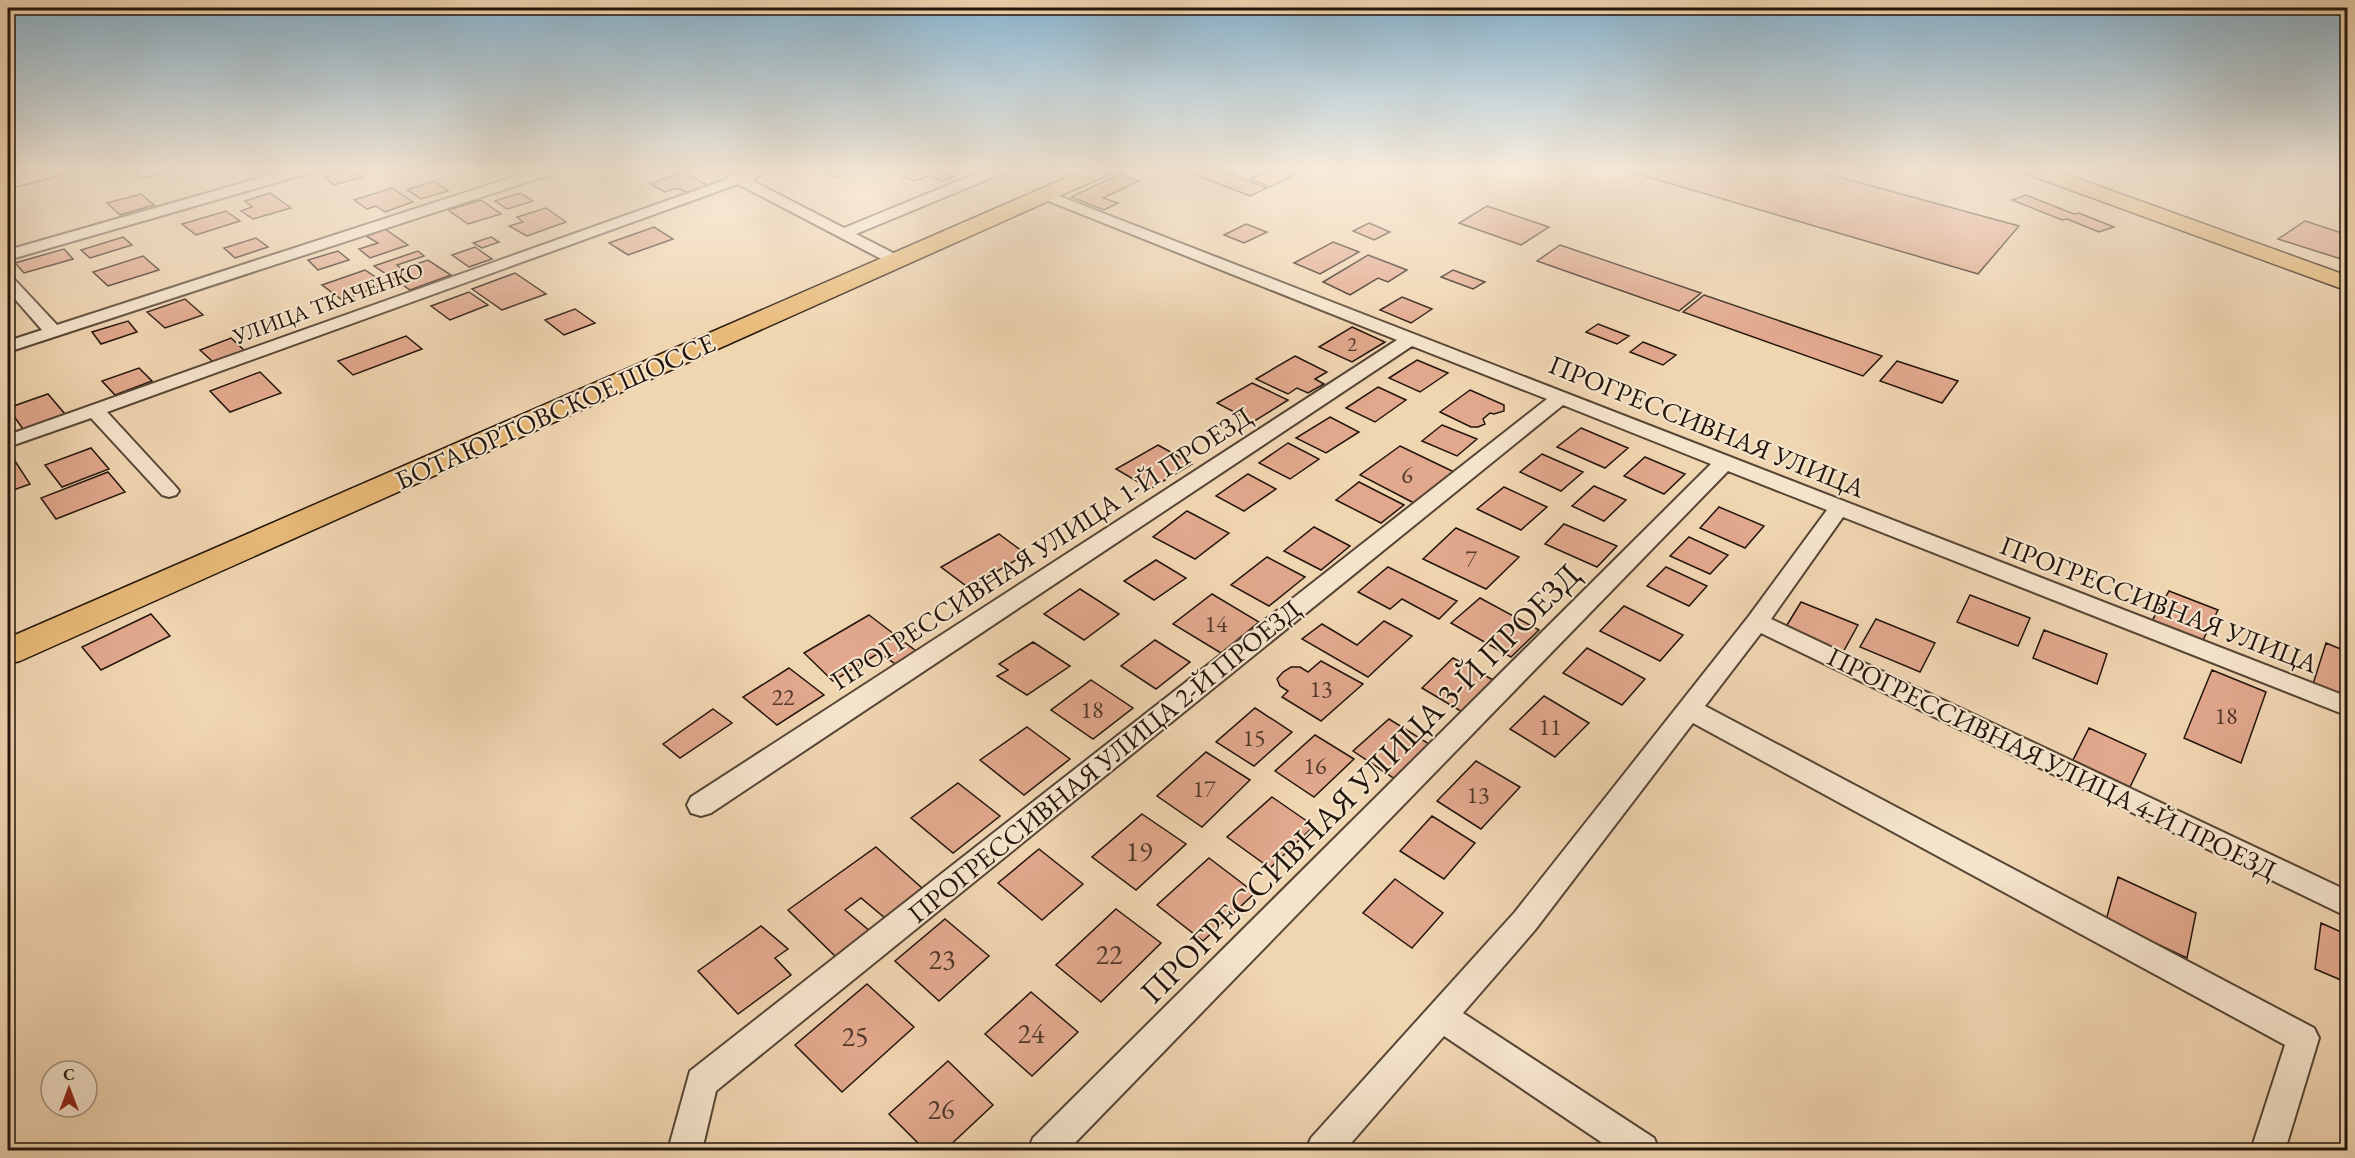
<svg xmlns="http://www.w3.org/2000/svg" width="2355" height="1158" viewBox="0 0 2355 1158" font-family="'EB Garamond',serif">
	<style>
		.building { fill: #e2a88d; stroke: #23150c; stroke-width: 1.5 }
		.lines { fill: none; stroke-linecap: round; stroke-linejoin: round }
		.street-casing { stroke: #564535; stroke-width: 4 }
		.primary-casing { stroke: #23150c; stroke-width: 3 }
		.highway-casing { stroke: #23150c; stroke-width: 3 }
		.street { fill: #f5e4cc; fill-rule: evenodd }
		.primary { fill: #e8ba78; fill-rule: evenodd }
		.highway { fill: #e8ba78; fill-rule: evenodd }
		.labels { text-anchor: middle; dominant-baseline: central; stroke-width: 4.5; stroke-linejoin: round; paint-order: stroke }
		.far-number-label { font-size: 20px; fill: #533a2c }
		.far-street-label { font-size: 22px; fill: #23150c; stroke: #f5e4cc }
		.number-label { font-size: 24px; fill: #533a2c }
		.street-label { font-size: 27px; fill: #23150c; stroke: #f5e4cc }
		.near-number-label { font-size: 28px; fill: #533a2c }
		.near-street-label { font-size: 33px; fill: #23150c; stroke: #f5e4cc }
	</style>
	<rect width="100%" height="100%" fill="#f0d5b1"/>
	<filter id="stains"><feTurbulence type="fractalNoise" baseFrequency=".00333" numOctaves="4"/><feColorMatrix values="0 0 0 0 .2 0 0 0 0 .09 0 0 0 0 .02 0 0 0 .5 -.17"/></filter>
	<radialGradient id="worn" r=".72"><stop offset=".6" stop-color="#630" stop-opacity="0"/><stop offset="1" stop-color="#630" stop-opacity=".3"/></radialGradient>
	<path class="building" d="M141 170H167L169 172 140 179 133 172Z
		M350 170 362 177 334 185 325 178Z
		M820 170H853L835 177Z
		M918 170H942L955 176 942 181 929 176 914 181 902 176Z
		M1193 170H1220L1267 188 1250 196 1188 172Z
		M1269 170H1305L1270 187 1250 179Z
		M1624 170H1813L2019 226 1978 274Z
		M684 172 709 186 688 193 677 188 665 192 650 184Z
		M1120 174 1139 181 1103 198 1118 203 1104 210 1071 197Z
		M434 181 448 191 421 199 407 190Z
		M392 188 413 202 385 212 376 206 367 209 354 200Z
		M270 193 291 208 253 219 241 211 252 207 245 201Z
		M520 193 533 201 507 209 495 201Z
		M141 194 154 205 120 215 107 203Z
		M2026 195 2074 214 2079 213 2114 227 2099 232 2067 219 2062 220 2012 200Z
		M481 200 501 214 468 224 448 210Z
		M1487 206 1549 227 1521 245 1459 223Z
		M546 208 566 222 527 236 509 226 523 222 517 217Z
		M226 211 240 221 196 235 182 224Z
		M2305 221 2348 235V255L2341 259 2278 239Z
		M1369 223 1390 232 1374 240 1353 231Z
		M1246 224 1267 232 1244 243 1224 235Z
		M654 227 673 239 628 255 609 243Z
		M385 229 408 245 370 258 359 249 378 243 366 236Z
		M123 237 132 245 90 258 81 250Z
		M491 237 499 242 482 248 473 243Z
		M256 238 268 247 235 258 224 248Z
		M1333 242 1359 252 1320 274 1294 263Z
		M1560 245 1701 293 1679 311 1537 261Z
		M475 247 492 259 469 267 452 255Z
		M64 249 73 259 24 273 15 263Z
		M338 251 349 260 318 270 308 260Z
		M418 251 424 256 397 265 402 269 428 260 451 275 410 290 374 266Z
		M1368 255 1407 270 1388 282 1378 278 1350 295 1323 282Z
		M143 256 159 270 108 286 93 272Z
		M365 270 386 284 342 300 322 285Z
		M1453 270 1485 282 1473 289 1441 277Z
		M515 273 546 294 502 310 472 289Z
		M469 292 488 305 450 320 431 306Z
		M1704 295 1882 356 1863 376 1683 312Z
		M1402 297 1432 309 1411 323 1380 310Z
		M185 299 203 315 165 328 147 312Z
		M575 309 595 323 564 335 545 320Z
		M128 321 137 332 101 344 92 332Z
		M1598 324 1629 336 1617 344 1586 332Z
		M1352 327 1385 342 1352 362 1319 347Z
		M406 336 422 349 353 375 338 361Z
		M231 338 245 351 213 362 200 350Z
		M1643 342 1676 355 1663 365 1630 352Z
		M1295 356 1327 372 1315 379 1324 384 1308 393 1297 388 1288 394 1256 379Z
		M1417 360 1448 373 1420 392 1389 378Z
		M1897 361 1958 381 1942 403 1880 381Z
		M139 368 152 381 115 395 102 381Z
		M260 372 281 393 230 412 210 391Z
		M1252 383 1288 400 1253 422 1217 403Z
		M1378 387 1406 400 1375 422 1346 408Z
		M1470 390 1504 405V411L1494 414 1490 413 1483 419 1485 424 1478 427H1471L1440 412Z
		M48 394 65 414 23 429 8 408Z
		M1330 417 1359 432 1326 453 1296 438Z
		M1442 425 1477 439 1457 456 1422 441Z
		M1581 428 1628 448 1605 468 1557 447Z
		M1288 443 1319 459 1290 479 1259 463Z
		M1158 445 1192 464 1150 489 1116 469Z
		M1400 446 1454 472 1414 503 1360 475Z
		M91 448 109 469 62 487 45 465Z
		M1542 454 1583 472 1561 491 1520 472Z
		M1645 457 1685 474 1664 494 1624 476Z
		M13 458 30 484 8 492V460Z
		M108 472 125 492 56 519 41 498Z
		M1248 474 1276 489 1244 511 1216 496Z
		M1359 482 1404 505 1381 523 1336 500Z
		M1594 486 1626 500 1604 521 1572 506Z
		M1504 487 1547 507 1521 530 1477 509Z
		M1719 507 1764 526 1745 548 1700 528Z
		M1187 511 1229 533 1195 559 1153 537Z
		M1564 524 1617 546 1597 567 1545 544Z
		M1314 527 1350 546 1321 570 1284 551Z
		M1456 528 1519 557 1486 589 1423 559Z
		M999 534 1026 554 969 588 941 567Z
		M1689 537 1728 555 1710 574 1670 556Z
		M1267 557 1305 577 1269 606 1231 585Z
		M1156 560 1186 578 1154 600 1124 581Z
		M1388 567 1457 601 1439 619 1402 599 1390 609 1358 592Z
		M1666 567 1707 586 1689 606 1647 586Z
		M1080 589 1119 614 1084 640 1044 614Z
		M2169 591 2218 610 2202 642 2152 621Z
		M1212 594 1259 622 1221 653 1173 624Z
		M1970 595 2030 618 2018 646 1957 622Z
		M1480 598 1539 630 1511 657 1451 623Z
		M1801 602 1858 625 1842 654 1784 630Z
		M1624 606 1683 635 1660 661 1600 631Z
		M151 614 170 636 101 670 82 647Z
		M869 615 920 654 900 667 879 653 833 681 804 653Z
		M1876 619 1935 643 1920 672 1860 647Z
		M1384 621 1412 636 1368 677 1302 639 1322 624 1357 645Z
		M2044 630 2107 654 2097 684 2033 658Z
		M1155 640 1190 662 1156 689 1121 666Z
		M1033 642 1070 666 1027 695 997 676 1008 670 999 664Z
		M2326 643 2348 652V699L2313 684Z
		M1587 648 1645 679 1622 705 1563 673Z
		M1453 658 1495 681 1464 713 1422 688Z
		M1321 661 1363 684 1321 721 1282 697 1288 691 1280 686 1277 679 1283 672 1291 667H1300L1308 672Z
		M789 668 824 695 777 725 743 697Z
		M2212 670 2266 692 2241 763 2184 738Z
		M1091 680 1133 708 1093 739 1051 710Z
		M1544 696 1589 723 1555 757 1510 729Z
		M1255 708 1292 732 1254 766 1216 742Z
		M713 709 732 723 680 758 663 744Z
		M1389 719 1434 747 1398 781 1353 751Z
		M1027 727 1070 759 1024 795 980 760Z
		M2089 728 2146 754 2130 787 2073 760Z
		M1315 735 1354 759 1314 797 1275 771Z
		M1206 752 1250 780 1202 827 1157 796Z
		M1476 761 1520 787 1481 829 1437 801Z
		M958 783 1000 816 953 853 911 818Z
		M1272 797 1314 826 1270 868 1227 837Z
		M1142 814 1186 844 1136 890 1092 857Z
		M1432 816 1475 843 1444 879 1400 851Z
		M876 847 922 888 885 918 861 898 845 910 871 932 837 958 788 910Z
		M1039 849 1083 884 1042 920 998 883Z
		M1209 858 1255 893 1203 941 1157 905Z
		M2118 877 2196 913 2187 958 2106 920Z
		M1395 879 1443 913 1412 948 1363 913Z
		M1116 909 1161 943 1101 1002 1056 965Z
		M945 919 989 956 939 1001 895 961Z
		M2321 923 2348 935V983L2315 969Z
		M761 926 788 949 775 958 791 975 738 1014 698 971Z
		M867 984 914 1027 842 1092 795 1045Z
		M1031 992 1078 1032 1032 1076 985 1034Z
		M948 1061 993 1105 945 1150H925L889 1114Z"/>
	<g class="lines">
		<g class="street-casing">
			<path id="street" d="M44 170H68L66 173 8 188V180Z
				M288 170H311L309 173 8 260V250Z
				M535 170H557L555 173 8 352V341L42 330 8 291V277L14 279 57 325Z
				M751 170H772L751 180 844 228 985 170H1005L1003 173 856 234 903 258 905 261 903 264H891L738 184 107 412 176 487 179 491 176 495 169 497 162 495 91 418 8 447V435L728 179 726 176 728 173 740 174Z
				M1046 191 2348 697V716L1843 517 1771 619 2348 891V917L1761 633 1705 706 2314 1028 2319 1038 2285 1150H2251L2285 1045 1693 723 1535 930 1463 1013 1654 1138 1659 1150H1613L1444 1036 1345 1150H1306L1311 1138 1515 912 1749 616 1827 510 1728 471 1068 1150H1028L1033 1138 1711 464 1563 405 716 1091 702 1150H668L690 1071 1547 399 1412 346 711 813 701 816 691 813 687 805 691 797 1397 340 1041 198 1039 195Z"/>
		</g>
		<g class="primary-casing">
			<path id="primary" d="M1084 170H1112L1109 174 20 661 8 664V638Z"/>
		</g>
		<g class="highway-casing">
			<path id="highway" d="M2024 170H2054L2348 276V291L2027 174Z"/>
		</g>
		<use href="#street" class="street"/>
		<use href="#primary" class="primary"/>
		<use href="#highway" class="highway"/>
	</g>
	<linearGradient id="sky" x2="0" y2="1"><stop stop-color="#89b6d2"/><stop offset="0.51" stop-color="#f8ecdc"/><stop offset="1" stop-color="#f8ecdc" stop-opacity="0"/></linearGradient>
	<rect width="2355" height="332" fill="url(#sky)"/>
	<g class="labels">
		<g class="far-number-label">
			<text x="1352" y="344">2</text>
		</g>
		<g class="far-street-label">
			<text transform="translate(328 303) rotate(-20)">УЛИЦА ТКАЧЕНКО</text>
		</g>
		<g class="number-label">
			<text x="1407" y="474">6</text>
			<text x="1471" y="558">7</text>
			<text x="1216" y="623">14</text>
			<text x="1321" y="688">13</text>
			<text x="783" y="696">22</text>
			<text x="1092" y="709">18</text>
			<text x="2226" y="715">18</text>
			<text x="1550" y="726">11</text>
			<text x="1254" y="737">15</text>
			<text x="1315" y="765">16</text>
			<text x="1204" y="788">17</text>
			<text x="1478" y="794">13</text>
		</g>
		<g class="street-label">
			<text transform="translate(555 411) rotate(-24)">БОТАЮРТОВСКОЕ ШОССЕ</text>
			<text transform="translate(1707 426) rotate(22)">ПРОГРЕССИВНАЯ УЛИЦА</text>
			<text transform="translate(1041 548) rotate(-33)">ПРОГРЕССИВНАЯ УЛИЦА 1-Й ПРОЕЗД</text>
			<text transform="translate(2159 604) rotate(21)">ПРОГРЕССИВНАЯ УЛИЦА</text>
			<text transform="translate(1104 761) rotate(-39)">ПРОГРЕССИВНАЯ УЛИЦА 2-Й ПРОЕЗД</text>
			<text transform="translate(2052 763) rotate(26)">ПРОГРЕССИВНАЯ УЛИЦА 4-Й ПРОЕЗД</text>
		</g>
		<g class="near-number-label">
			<text x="1139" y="851">19</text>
			<text x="1109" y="954">22</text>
			<text x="942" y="959">23</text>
			<text x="1031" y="1033">24</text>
			<text x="855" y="1036">25</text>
			<text x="941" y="1109">26</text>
		</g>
		<g class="near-street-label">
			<text transform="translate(1360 783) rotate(-45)">ПРОГРЕССИВНАЯ УЛИЦА 3-Й ПРОЕЗД</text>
		</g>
	</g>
	<rect width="2355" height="1158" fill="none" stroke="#f0d5b1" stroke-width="30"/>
	<rect x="9" y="9" width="2337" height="1140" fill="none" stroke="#23150c" stroke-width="3"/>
	<rect x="15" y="15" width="2325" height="1128" fill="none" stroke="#23150c" stroke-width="1.5"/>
	<g transform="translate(69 1089)"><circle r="28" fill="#f5e4cc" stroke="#a1917f" stroke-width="1.5"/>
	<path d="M0-4.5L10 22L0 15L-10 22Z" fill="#8f2418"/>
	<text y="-9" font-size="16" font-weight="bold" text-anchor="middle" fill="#23150c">С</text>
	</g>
	<rect width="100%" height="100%" filter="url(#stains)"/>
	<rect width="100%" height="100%" fill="url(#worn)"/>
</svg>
